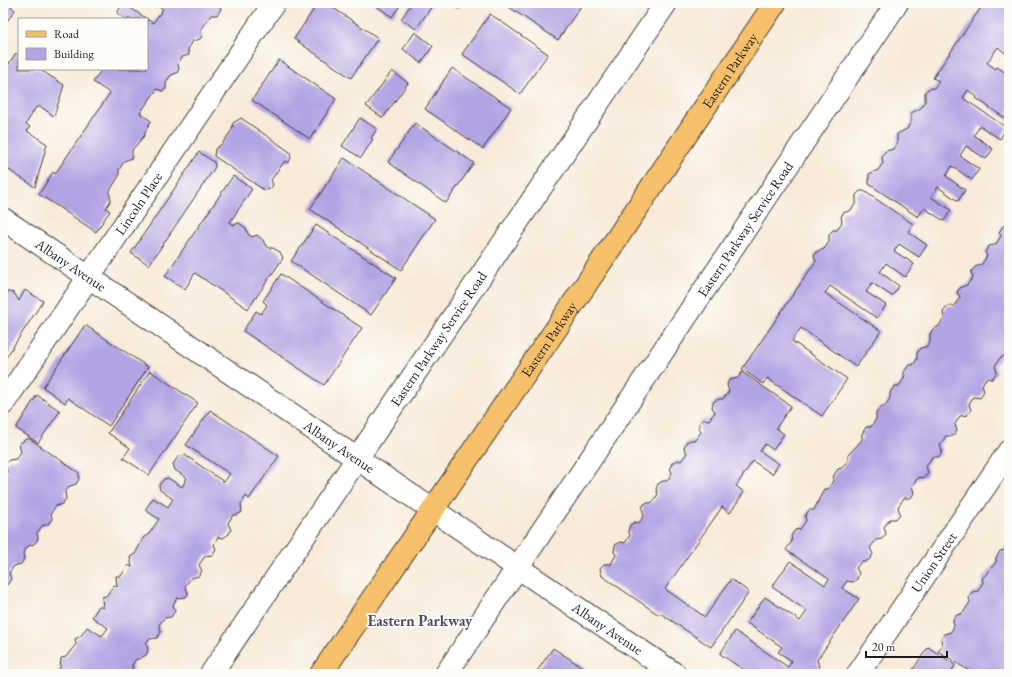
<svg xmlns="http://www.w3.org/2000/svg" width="1012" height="677" viewBox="0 0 1012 677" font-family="'EB Garamond',serif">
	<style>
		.building { fill: #b2a3e3 }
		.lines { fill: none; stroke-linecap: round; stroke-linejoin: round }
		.minor-casing { stroke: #3d3b38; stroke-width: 24 }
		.major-casing { stroke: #3d3b38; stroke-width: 24 }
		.minor { stroke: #fff; stroke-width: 22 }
		.major { stroke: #f6c06b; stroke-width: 22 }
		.labels { text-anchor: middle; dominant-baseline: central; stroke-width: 4; stroke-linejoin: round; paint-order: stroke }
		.street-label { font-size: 14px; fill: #1c1c1c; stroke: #fdfcf7 }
		.neighbourhood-label { font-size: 15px; font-weight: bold; fill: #504b62; stroke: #fdfcf7 }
	</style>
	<rect width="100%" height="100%" fill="#fdfcf7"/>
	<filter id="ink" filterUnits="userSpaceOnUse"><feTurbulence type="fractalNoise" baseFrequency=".025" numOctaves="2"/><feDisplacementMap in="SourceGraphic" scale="8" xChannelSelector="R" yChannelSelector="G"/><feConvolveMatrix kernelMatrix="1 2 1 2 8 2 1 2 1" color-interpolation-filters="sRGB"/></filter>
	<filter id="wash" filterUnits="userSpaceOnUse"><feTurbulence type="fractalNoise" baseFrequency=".012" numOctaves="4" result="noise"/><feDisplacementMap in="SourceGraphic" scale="16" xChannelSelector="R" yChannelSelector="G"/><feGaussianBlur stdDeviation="0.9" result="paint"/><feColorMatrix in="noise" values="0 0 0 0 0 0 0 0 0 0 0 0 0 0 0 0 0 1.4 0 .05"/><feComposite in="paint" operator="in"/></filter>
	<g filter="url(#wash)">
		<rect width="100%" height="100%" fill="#f8ead8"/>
		<g id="blocks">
			<path class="building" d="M3 3H14L11 7 15 10 8 20 3 16Z
				M123 3 147 19H125L117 13Z
				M154 3H219L221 9 217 15H211L201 30 202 36 200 39 193 41 188 49 189 55 182 57 178 64 179 69 177 73 171 75 166 82V89L162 91 157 89 140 113 151 121 146 130 144 136 132 150V158L124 161 119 170V176L109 192 111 200 106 208 110 211 96 232 39 194 53 172 55 174 110 93 93 82 102 69H147V19L153 23 163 9Z
				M318 3H326L378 38 351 78 294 39Z
				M372 3H402L392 17Z
				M412 3H434L416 29 401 19Z
				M450 3H462L458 9Z
				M503 3H583L558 40Z
				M984 3H1009V56L998 47 987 63 996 69 997 67 1009 75V121L976 98 977 97 968 90 963 98 1007 128 1000 139 980 126 974 135 993 149 986 159 966 146 960 156 979 169 972 180 952 166 946 176 965 190 958 201 938 187 931 197 951 210 944 221 924 208 918 217 869 184V174L878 170 883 163 882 158 883 154 886 151 893 149 897 143V134L907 129 911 122V113L921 108 925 102V92L928 89 934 88 939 81 933 78Z
				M490 14 548 54 520 94 462 54Z
				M415 32 433 46 421 63 403 49Z
				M16 53 19 56V69H39L64 85 54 116 41 107H36L26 124 30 127 27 131 47 144 35 187 3 166V72Z
				M279 60 336 99 310 139 252 100Z
				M452 68 511 108 483 149 425 109Z
				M392 71 408 83 383 118 366 106Z
				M241 118 290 152 291 158 289 162H284L271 180 273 185 270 189 264 190 214 156 215 149 222 144 232 130 233 123Z
				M360 118 377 129 371 138 373 139 361 158 342 146Z
				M415 123 474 163 446 203 388 162Z
				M199 152 214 162 215 167 149 265 131 253Z
				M344 158 435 219 401 270 310 209Z
				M233 176 252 189 230 222 234 225 239 223 246 228 248 234 252 237 257 235 263 240 265 245 269 248H273L280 252 283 258 248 309 195 273 185 289 165 276Z
				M860 191H864L913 224 908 232 927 245 919 257 899 244 894 251 914 264 905 277 886 263 880 272 899 286 892 296 872 283 866 292 886 305 877 318 830 286 825 293 881 331 856 367 801 328 792 341 847 379 822 416 767 378 763 384 742 369 816 261 814 256 816 252 824 249 829 242V234L833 230H837L842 222 841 217 843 213 851 210 856 203V195Z
				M316 225 396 278 371 315 291 261Z
				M1009 225V351L1006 355 1000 358 995 366 997 372 992 379 986 378 982 385 984 391 980 398 973 397 969 404 971 410 967 415 960 416 955 424 957 431 953 436H946L940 445 942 451 939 457H932L926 466 928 472 925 477 918 478 912 486 914 493 911 498H904L898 507 900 514 896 519H890L884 527 886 534 882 539 876 540 870 548 873 554 870 559 865 562H861L856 568 859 573 857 579 853 582 847 581 842 588 859 599 817 660 819 667 815 674H750L720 654 735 631 788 667 792 661 778 652 782 647 747 623 765 597 800 621 807 611 772 587 790 561 825 585 829 579 786 550 792 541 791 536 795 530 800 529 806 521 805 516 809 510H814L824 489H828L833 481 834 475 838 469 842 468 848 460V455L862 440V434L866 427H871L876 419V413L881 407 885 406 890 398V392L895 386H899L904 378V372L909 365H913L917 359V353L920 348 926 347 930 341V334L933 329 938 327 944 319 943 312 948 306H954L960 297 957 292 961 287 967 285 973 277 971 272 975 267 981 265 987 256 985 252 989 246 995 245 1001 236 999 232 1003 226Z
				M281 274 362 328 324 385 243 331 256 311 261 314 267 305 263 301Z
				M25 290 43 301 3 362V291L14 293 19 301Z
				M85 325 148 367 109 426 68 398 65 403 43 387Z
				M150 371 198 403 149 475 123 458 130 448 108 433Z
				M742 372 791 406 776 428 784 434 773 450 765 444 760 451 779 464 772 474 753 461 736 486 744 492 730 513 722 507 665 589 705 617 731 579 749 592 711 647 660 613 659 615 602 576 600 568 604 564H611L616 555 614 552 615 545 621 542 625 543 630 535 628 531 630 525 635 522 639 523 644 515 642 508 644 504 653 502 658 494 656 489 658 484 663 481H667L672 473 670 468 672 463 677 460 681 461 687 453 684 448 686 442 691 440H695L701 432 699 427V423L704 419 709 420 715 412 712 407 714 401 719 399H723L729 391 727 385 729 380 738 378Z
				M37 395 60 411 38 443 16 428Z
				M210 410 279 456 249 499 246 496 241 504 242 512 237 515H233L228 523 231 530 229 534 223 538 218 537 214 544 216 549 212 555 205 556 199 565 202 571 199 576 191 578 185 586 188 593 186 597 177 598 173 605 175 611 171 617 164 618 159 625 161 632 157 638 149 639 146 643 148 650 146 655 139 659H136L132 665 133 674H54L60 669 61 658 66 657 76 644 75 639 81 636 87 627 102 636 108 628 92 617 99 606 103 608 102 597 106 596 114 585 117 587 116 576H121L128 565 132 567 130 557 135 554 144 537 149 534 159 519 145 510 153 498 168 507 173 499 160 490 159 485 164 479 168 478 182 487 187 478 175 470 173 464 178 457 185 455 224 482 230 474 186 445Z
				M26 439H30L79 473V479L76 484 70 486 65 492 66 499 62 504 56 506 51 513 52 519 48 524 42 526 37 533 38 539 34 544 28 546 23 553 24 559 21 564 14 566 9 573 11 579 7 585 3 586V478L7 472 5 464 9 460 16 459 21 452 19 444Z
				M1009 543V674H974L938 651 942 645 941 639 944 634 951 632 954 626 953 620 955 616 963 613 970 602 969 597 972 592 978 591 983 582 982 579 996 562V558L1000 551 1004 550Z
				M928 647 955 665 950 674H910Z
				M553 648 593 674H535Z"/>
		</g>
	</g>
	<g filter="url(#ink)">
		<use href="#blocks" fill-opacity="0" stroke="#3d3b38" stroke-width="1"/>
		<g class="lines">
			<g class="minor-casing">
				<g id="minor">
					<path id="s1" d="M3 219 675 674"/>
					<path id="s2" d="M3 404 274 3"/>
					<path id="s3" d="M211 674 666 3"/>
					<path id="s4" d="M446 674 897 3"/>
					<path id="s5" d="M858 674 1009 451"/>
				</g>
			</g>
			<g class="major-casing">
				<g id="major">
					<path id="s6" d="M321 674 558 326 775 3"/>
				</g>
			</g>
			<use href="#minor" class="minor"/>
			<use href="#major" class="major"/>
		</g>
	</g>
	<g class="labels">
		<g class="street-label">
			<text stroke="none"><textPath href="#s6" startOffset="729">Eastern Parkway</textPath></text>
			<text stroke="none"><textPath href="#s2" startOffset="242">Lincoln Place</textPath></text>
			<text stroke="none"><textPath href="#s4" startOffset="536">Eastern Parkway Service Road</textPath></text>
			<text stroke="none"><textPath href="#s1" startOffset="82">Albany Avenue</textPath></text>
			<text stroke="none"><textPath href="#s3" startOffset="405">Eastern Parkway Service Road</textPath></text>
			<text stroke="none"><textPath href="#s6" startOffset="405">Eastern Parkway</textPath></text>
			<text stroke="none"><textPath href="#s1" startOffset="406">Albany Avenue</textPath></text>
			<text stroke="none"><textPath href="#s5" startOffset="135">Union Street</textPath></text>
			<text stroke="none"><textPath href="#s1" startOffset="730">Albany Avenue</textPath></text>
		</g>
		<g class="neighbourhood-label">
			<text x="420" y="620">Eastern Parkway</text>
		</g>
	</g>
	<rect width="1012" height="677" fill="none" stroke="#fdfcf7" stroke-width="16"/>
	<rect x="18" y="18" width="130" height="52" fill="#fdfcf7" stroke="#a3a29f"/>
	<rect x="26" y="31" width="20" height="6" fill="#f6c06b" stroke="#a3a29f"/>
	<text x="54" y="38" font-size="12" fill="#1c1c1c">Road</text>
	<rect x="26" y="48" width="20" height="12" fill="#b2a3e3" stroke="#a3a29f"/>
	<text x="54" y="58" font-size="12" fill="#1c1c1c">Building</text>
	<path d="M866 651v6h81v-6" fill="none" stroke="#1c1c1c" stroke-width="2"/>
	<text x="872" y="651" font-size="12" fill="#1c1c1c" stroke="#fdfcf7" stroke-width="3" paint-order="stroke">20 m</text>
</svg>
